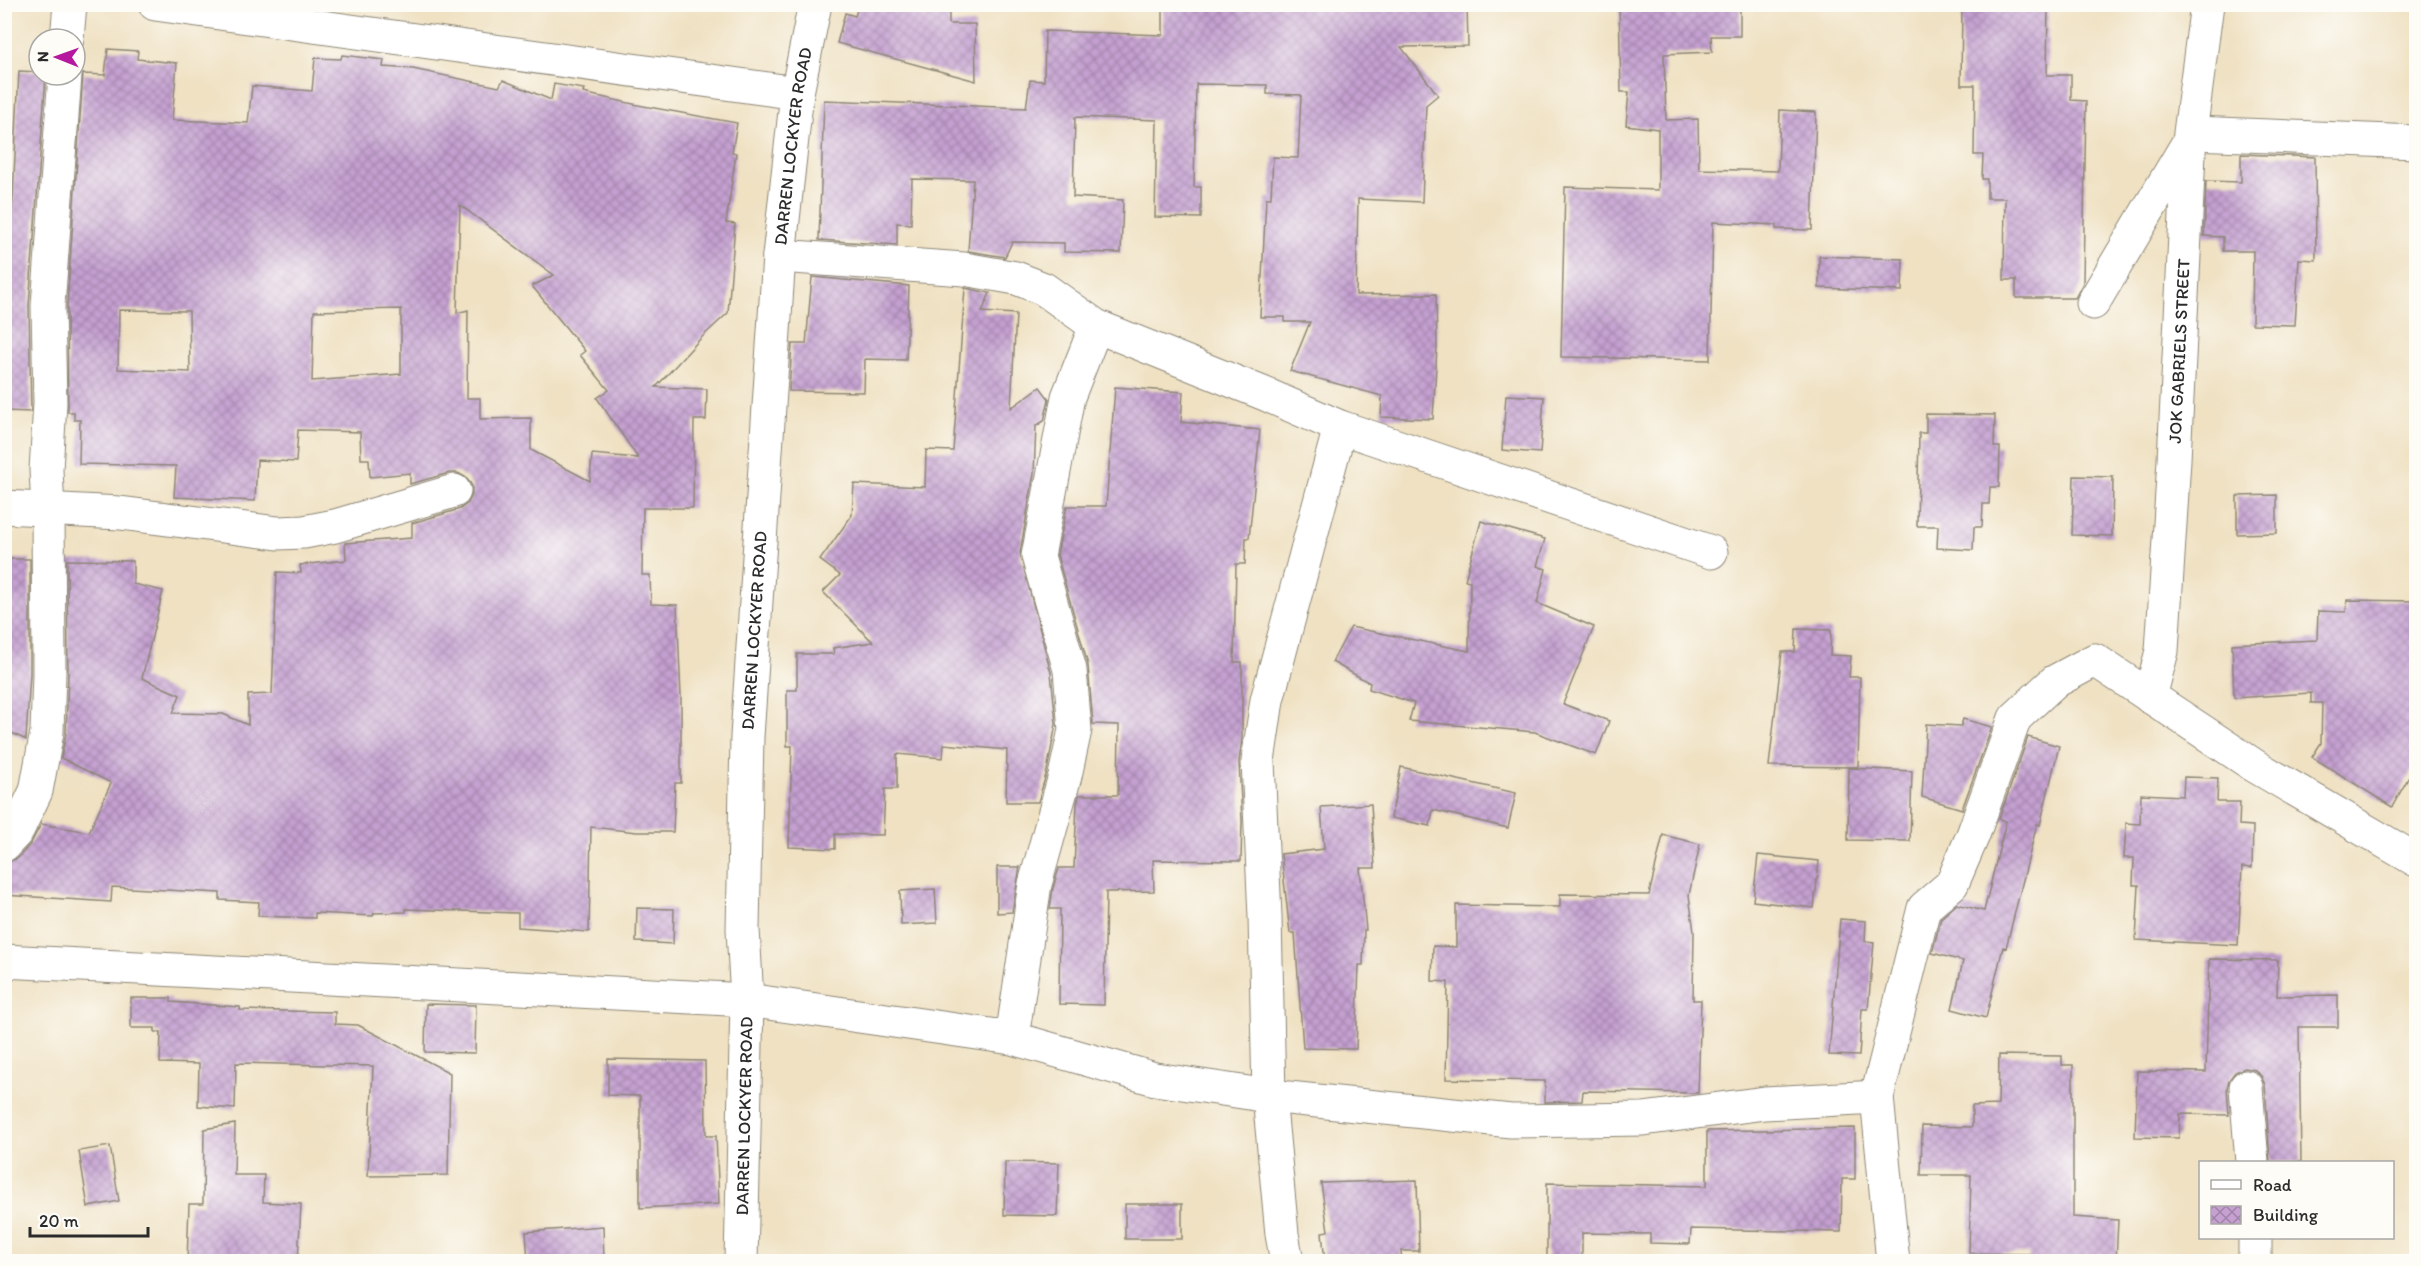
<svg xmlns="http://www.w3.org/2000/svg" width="2421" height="1266" viewBox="0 0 2421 1266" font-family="Itim,sans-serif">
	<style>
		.building { fill: url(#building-cross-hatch); fill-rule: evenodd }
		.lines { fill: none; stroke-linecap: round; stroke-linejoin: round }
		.minor-casing { stroke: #8d8676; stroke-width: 35 }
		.minor { stroke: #fff; stroke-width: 33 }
		.labels { text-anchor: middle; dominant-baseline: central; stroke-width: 6; stroke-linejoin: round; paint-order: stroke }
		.street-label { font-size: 18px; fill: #2b2b2b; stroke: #fdfcf7 }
	</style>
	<defs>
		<pattern id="building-cross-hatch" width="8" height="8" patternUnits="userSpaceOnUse" patternTransform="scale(1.5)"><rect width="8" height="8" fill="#c5a0d1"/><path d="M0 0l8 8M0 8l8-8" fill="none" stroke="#a083aa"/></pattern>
	</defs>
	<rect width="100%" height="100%" fill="#fdfcf7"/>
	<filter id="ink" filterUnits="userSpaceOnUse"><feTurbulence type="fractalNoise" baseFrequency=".0167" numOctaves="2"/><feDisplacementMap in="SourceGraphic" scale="12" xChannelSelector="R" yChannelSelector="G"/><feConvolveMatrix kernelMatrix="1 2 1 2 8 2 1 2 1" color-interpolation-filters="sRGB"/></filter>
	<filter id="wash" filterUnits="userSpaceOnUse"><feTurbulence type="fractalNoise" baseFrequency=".008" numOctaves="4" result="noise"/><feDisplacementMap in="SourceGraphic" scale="24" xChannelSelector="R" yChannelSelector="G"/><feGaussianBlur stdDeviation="1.35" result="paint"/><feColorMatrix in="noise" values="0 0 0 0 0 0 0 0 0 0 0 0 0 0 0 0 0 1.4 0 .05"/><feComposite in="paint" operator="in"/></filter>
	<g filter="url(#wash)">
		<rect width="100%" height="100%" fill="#efe1c2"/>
		<g id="blocks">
			<path class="building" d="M859 4H949V24H975L976 81 837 43 845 13 855 16Z
				M1163 4H1467L1468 46 1401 47 1438 95 1426 105 1422 202 1358 199 1356 295 1436 294 1437 347 1433 419 1381 417 1382 396 1290 371 1310 322H1285V317H1260L1266 198H1271L1273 157 1298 158 1301 95 1267 94V85L1196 84 1194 187H1201V218L1155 217 1157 120 1075 117 1073 197 1123 200 1121 253 1064 252V243L1012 242 1005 257 968 251 973 180 912 179 911 224 897 223V245L819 240 824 100 1026 108 1030 80 1044 81 1045 31 1163 35Z
				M1619 4H1740V36H1711L1712 52 1664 54 1666 120 1698 119 1699 169 1778 171 1780 110 1816 112 1812 230 1776 229 1777 225 1713 222 1710 360 1561 357 1565 187 1658 190V129L1626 125 1629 92H1621Z
				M1962 4H2048L2047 75H2071V100L2086 101 2083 283 2075 298H2016V280H2004L2005 198H1987V179H1982L1983 155H1974L1975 85H1961Z
				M108 49 138 51 137 59 177 63 172 120 248 123 252 86 312 91 315 58 341 59 342 55 384 60 383 67 413 69 499 87 503 80 551 100 554 84 584 89 583 93 638 105 737 123 732 152 736 153 726 223 735 224 728 313 701 338 656 387 707 389 706 420H694L693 508H643L642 575H650L651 604 677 605 681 697V783H675L673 832H637L591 827 589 932 518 927V913L406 909V912L374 913 373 916 315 913V918L258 916 259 902 220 900V893L112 887 111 902 4 895V863L18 858 31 843 41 824 89 832 111 783 61 758 66 733 68 674 67 560 133 561V584L163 591 142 678 180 695 173 713 223 714 248 725V695L272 694 277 572 301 573 300 565 346 560 345 543 412 538V523L460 509 468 503 472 495V486L467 478 458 473H449L410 484V473L370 477 369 459H361L360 432 298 430 296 462 257 460 255 501 174 497 176 466 79 464 80 420H74V412H68L67 306 83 74 105 75ZM460 205 554 275 532 286 585 351 580 355 609 390 597 398 638 458 592 454 590 481 531 450V418L480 419V398H467L468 310 457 313ZM401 309V374L312 381 314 311ZM119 310 189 311 190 372 118 369Z
				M19 71 39 72V75H46L29 305 31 412 4 411V301L13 197Z
				M2241 154 2315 157 2316 260 2299 259 2295 325 2252 324 2253 251H2223V237L2204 236 2206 181 2241 182Z
				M1819 256 1903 259 1902 291 1819 288Z
				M812 277 909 286 906 360 865 359 864 392 789 391 792 344H806Z
				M965 288 990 293 982 312 1016 314 1011 408 1040 387 1049 399 1044 421 1036 426 1034 474 1020 553 1051 673 1056 724 1047 771 1038 802H1006L1007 750 944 744 943 758 897 754V789H885L883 835 835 834V849L789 847 792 746H787V690H797V654H834L833 648 873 642 823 592 840 575 820 560 852 515 854 484 925 487 926 450 953 451Z
				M1115 387 1183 392 1181 422 1260 430 1249 538H1246L1245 564H1236L1234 662H1242V739L1239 762 1242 821 1241 861 1153 860 1154 891 1106 892 1104 1005 1059 1004 1060 909H1050L1053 888 1059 868H1074L1077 804 1079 795H1118L1119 725 1093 724 1088 665 1057 555 1067 506H1106Z
				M1506 395 1544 397 1540 453 1502 450Z
				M1926 414 1995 415 1994 447H2000L1999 487H1990L1989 504H1983L1982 527H1974L1973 550 1937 548 1938 526H1917L1919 433H1926Z
				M2074 476 2113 477 2112 536 2072 535Z
				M2277 495V533L2237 534V496Z
				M1481 521 1545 539 1537 566 1546 569 1537 603 1594 627 1563 704 1609 721 1596 755 1535 732 1409 721 1414 703 1369 689 1370 683 1332 662 1351 627 1469 651 1470 581 1465 580Z
				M4 559H30V673L26 740 4 729Z
				M2347 600 2416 601V764L2392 807 2312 757 2321 743 2322 703H2311V693L2234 698 2232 644 2317 640 2318 611 2346 612Z
				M1796 629 1831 630 1830 655 1851 656 1849 677H1860L1858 767 1769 766 1782 652H1795Z
				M1963 719 1992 727 1962 809 1922 797 1926 724 1961 726Z
				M2028 737 2059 746 2040 825 2037 824 2006 948 2003 947 1986 1018 1952 1009 1963 961 1932 953 1941 918 1957 904 1984 911 2006 821 1999 819Z
				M1401 767 1516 793 1508 828 1433 810 1430 826 1391 818Z
				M1849 768 1912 771 1910 841 1848 840Z
				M2184 777 2218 778 2217 802H2240L2239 825 2253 826 2252 868 2242 867 2238 945 2136 940 2139 885H2133L2134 858H2124L2126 823 2140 824 2141 794 2183 796Z
				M1371 804 1375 868H1360L1366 930H1364L1363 965H1359L1356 1049 1303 1048 1295 933H1290L1281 854 1324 849 1321 807Z
				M1663 835 1700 844 1689 895 1694 932 1693 1000H1701L1698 1093 1583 1091 1582 1101 1545 1102V1081L1446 1079 1448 982 1432 981 1433 946 1456 947V905L1560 907V894L1649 895Z
				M1758 855 1819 861 1814 908 1753 901Z
				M997 867H1020L1012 912 997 913Z
				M935 889 937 923 901 925 900 891Z
				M637 908 674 909 673 944 636 942Z
				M1840 919 1866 921 1865 941 1874 942 1868 1009H1862L1859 1056 1829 1055Z
				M2209 959 2278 960 2277 996 2338 995V1027H2299L2301 1162H2270L2265 1085 2261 1076 2255 1070 2245 1068 2235 1072 2229 1080 2227 1088 2229 1115 2180 1114 2179 1138 2135 1137 2137 1071 2206 1072Z
				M131 998H171V1002L240 1007V1010L335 1012V1024L358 1025 450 1073 448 1175 368 1176 373 1066 236 1063 235 1109 198 1106 199 1064 160 1063 161 1032H155V1028H131Z
				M426 1004 476 1005 475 1053 425 1052Z
				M1999 1055 2062 1056V1065H2073V1217L2118 1220 2116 1262H2028L2029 1254 1969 1253 1971 1175H1921L1922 1126 1972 1127V1106L1998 1105Z
				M608 1059 705 1061 706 1136H716L719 1204 640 1208V1096L608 1095Z
				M235 1124 234 1175H264L263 1202 301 1204 298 1262H187L189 1204H203L204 1129Z
				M1855 1128V1179H1842L1841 1232 1691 1229 1690 1244 1650 1243V1234L1582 1233V1262H1547V1183L1707 1186V1131Z
				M110 1146 119 1201 88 1207 79 1151Z
				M1005 1162 1059 1163 1057 1216 1004 1215Z
				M1417 1180 1419 1251H1401L1402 1262H1325L1322 1232 1328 1231 1321 1183Z
				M1125 1204H1182V1239H1125Z
				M603 1226 604 1262H528L526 1232Z"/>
		</g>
	</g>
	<g filter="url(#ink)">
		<use href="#blocks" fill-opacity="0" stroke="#8d8676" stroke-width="1.5"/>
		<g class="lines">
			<g class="minor-casing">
				<g id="minor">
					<path d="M155 4 797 93"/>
					<path d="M67 39 70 4"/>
					<path d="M779 256 964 269 1016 278 1044 289 1096 326 1265 394 1340 427 1711 552"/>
					<path d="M2093 303 2194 133 2416 142"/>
					<path d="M4 507 120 513 278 533 304 532 335 526 454 491"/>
					<path id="s1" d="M2150 697 2162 651 2174 460 2190 133 2207 4"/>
					<path d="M4 845 17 831 36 791 47 732 49 673 48 510 46 470 50 403 48 306 65 75"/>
					<path d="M4 961 747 1000 1012 1038 1155 1079 1269 1096 1511 1121 1643 1119 1765 1103 1877 1097 1893 1262"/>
					<path d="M1012 1038 1035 884 1065 776 1075 730 1070 670 1038 556 1068 397 1096 326"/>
					<path d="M2246 1087 2252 1162"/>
					<path d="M1877 1097 1924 908 1952 884 1973 835 2015 718 2054 682 2095 660 2255 766 2416 860"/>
					<path d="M2255 1238V1262"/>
					<path id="s2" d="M741 1262 747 1000 743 929 747 737 779 256 797 93 815 4"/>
					<path d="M1287 1262 1282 1234 1269 1096 1265 917 1258 761 1267 700 1340 427"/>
				</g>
			</g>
			<use href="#minor" class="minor"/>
		</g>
	</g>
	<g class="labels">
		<g class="street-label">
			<text stroke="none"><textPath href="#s2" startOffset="1118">DARREN LOCKYER ROAD</textPath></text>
			<text stroke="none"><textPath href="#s1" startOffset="348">JOK GABRIELS STREET</textPath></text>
			<text stroke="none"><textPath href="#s2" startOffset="632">DARREN LOCKYER ROAD</textPath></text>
			<text stroke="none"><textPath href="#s2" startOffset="146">DARREN LOCKYER ROAD</textPath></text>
		</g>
	</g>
	<rect width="2421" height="1266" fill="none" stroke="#fdfcf7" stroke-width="24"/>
	<rect x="2199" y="1161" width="195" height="78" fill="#fdfcf7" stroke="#a9a8a5" stroke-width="1.5"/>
	<rect x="2211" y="1180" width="30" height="9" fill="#ffffff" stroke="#a9a8a5" stroke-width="1.5"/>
	<text x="2253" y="1191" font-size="18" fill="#2b2b2b">Road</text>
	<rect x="2211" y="1206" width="30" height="18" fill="url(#building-cross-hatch)" stroke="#a9a8a5" stroke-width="1.5"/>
	<text x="2253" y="1221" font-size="18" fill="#2b2b2b">Building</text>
	<g transform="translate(57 57) rotate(271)"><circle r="28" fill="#fdfcf7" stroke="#a9a8a5" stroke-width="1.5"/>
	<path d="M0-4.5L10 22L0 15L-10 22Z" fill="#b5179e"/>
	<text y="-9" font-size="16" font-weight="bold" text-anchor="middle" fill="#2b2b2b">N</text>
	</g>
	<path d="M30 1227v9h118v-9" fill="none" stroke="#2b2b2b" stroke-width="3"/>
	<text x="39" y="1227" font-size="18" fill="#2b2b2b" stroke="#fdfcf7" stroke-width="4.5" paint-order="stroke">20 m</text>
</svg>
